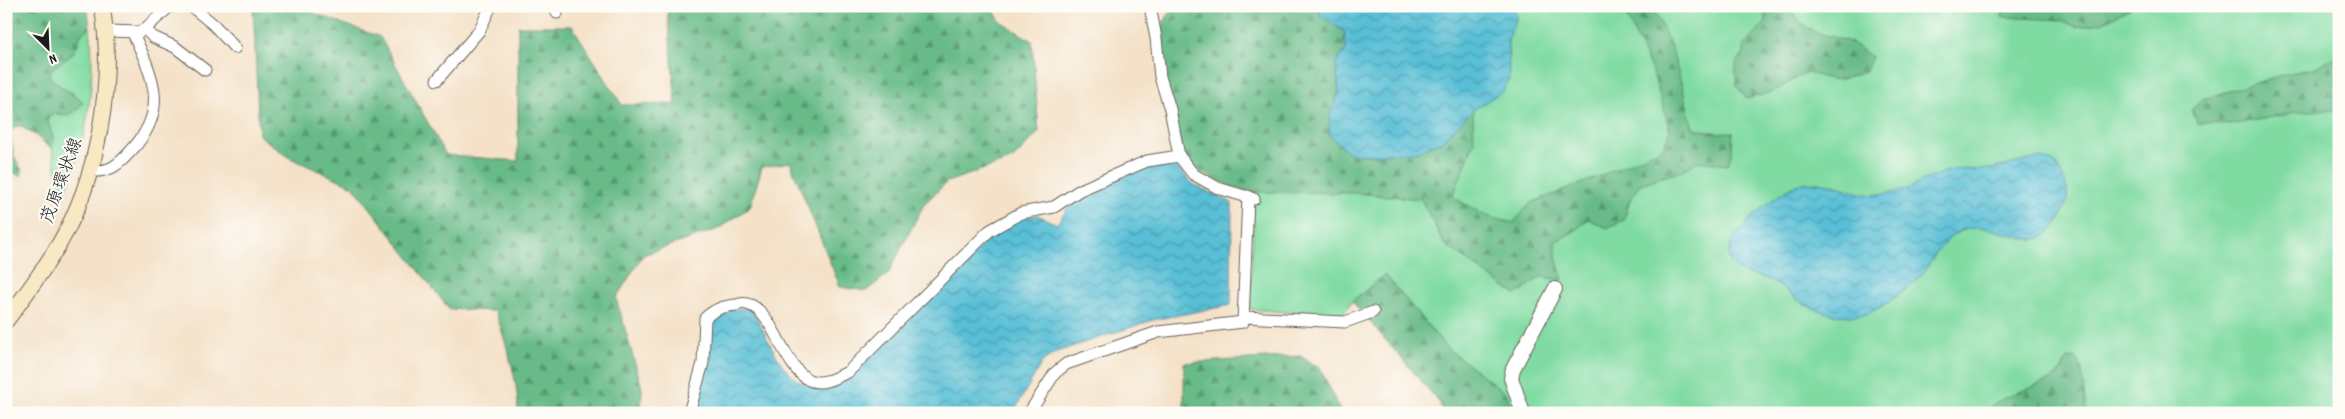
<svg xmlns="http://www.w3.org/2000/svg" width="2345" height="419" viewBox="0 0 2345 419" font-family="Dekko,'Klee One',sans-serif">
	<style>
		.green { fill: #80dba2; stroke: #4e7c5f }
		.forest { fill: url(#forest-firs); stroke: #426c52 }
		.water { fill: url(#water-waves); stroke: #3a6e79 }
		.lines { fill: none; stroke-linecap: round; stroke-linejoin: round }
		.minor-casing { stroke: #686158; stroke-width: 13 }
		.tertiary-casing { stroke: #686158; stroke-width: 16 }
		.secondary-casing { stroke: #686158; stroke-width: 17 }
		.minor { stroke: #fff; stroke-width: 11 }
		.tertiary { stroke: #fff; stroke-width: 14 }
		.secondary { stroke: #f8e8c3; stroke-width: 15 }
		.labels { text-anchor: middle; dominant-baseline: central; stroke-width: 4; stroke-linejoin: round; paint-order: stroke }
		.street-label { font-size: 18px; fill: #1c1c1c; stroke: #fdfcf7 }
	</style>
	<defs>
		<pattern id="forest-firs" width="22" height="20" patternUnits="userSpaceOnUse" patternTransform="scale(1.25)"><rect width="22" height="20" fill="#68bb88"/><path d="M5 1l3.5 6h-7zM16 11l3.5 6h-7z" fill="#55976e"/></pattern>
		<pattern id="water-waves" width="16" height="10" patternUnits="userSpaceOnUse" patternTransform="scale(1.25)"><rect width="16" height="10" fill="#58bfd6"/><path d="M0 5q4-4 8 0t8 0" fill="none" stroke="#489aad"/></pattern>
	</defs>
	<rect width="100%" height="100%" fill="#fdfcf7"/>
	<filter id="ink" filterUnits="userSpaceOnUse"><feTurbulence type="fractalNoise" baseFrequency=".02" numOctaves="2"/><feDisplacementMap in="SourceGraphic" scale="10" xChannelSelector="R" yChannelSelector="G"/><feConvolveMatrix kernelMatrix="1 2 1 2 8 2 1 2 1" color-interpolation-filters="sRGB"/></filter>
	<filter id="wash" filterUnits="userSpaceOnUse"><feTurbulence type="fractalNoise" baseFrequency=".0096" numOctaves="4" result="noise"/><feDisplacementMap in="SourceGraphic" scale="20" xChannelSelector="R" yChannelSelector="G"/><feGaussianBlur stdDeviation="1.12" result="paint"/><feColorMatrix in="noise" values="0 0 0 0 0 0 0 0 0 0 0 0 0 0 0 0 0 1.4 0 .05"/><feComposite in="paint" operator="in"/></filter>
	<g filter="url(#wash)">
		<rect width="100%" height="100%" fill="#f4e1c7"/>
		<path class="green" d="M1261 6H2339V413H1474L1481 375 1447 348 1385 275 1352 301 1341 317 1250 309Z
			M90 27C96 85 87 146 62 199L52 148 54 141 47 119 54 113 67 116 73 93 58 86 49 76C52 63 68 62 74 50 81 39 76 37 90 27Z"/>
		<path class="forest" d="M6 6H87L90 27C76 37 81 39 75 50 68 62 52 63 49 76 59 88 72 91 83 102 74 115 70 117 54 113L47 119 54 141 52 148C43 144 41 139 35 135 29 131 28 132 22 126H17L10 132 14 156 22 171 21 176 6 170Z
			M253 6H294L380 37 446 155 518 161V26H572L622 105 676 104 667 6H991L1000 21 1032 41 1039 132 1013 159 947 182 924 204 888 274 866 291 840 287 790 162 762 167 750 207 718 229 643 255 616 298 642 388 641 413H517C522 391 503 333 495 311L449 309 353 186 288 157 259 135Z
			M1173 6H1316L1321 16 1345 32 1344 42 1347 48 1336 63 1339 93 1331 114 1442 141 1473 110 1474 142 1453 197 1486 216 1513 223 1531 203 1598 177 1663 148 1670 130 1653 73 1622 6H1653L1672 49 1693 128 1717 133 1733 132 1732 152 1728 165 1698 161 1682 171 1640 184 1630 200 1624 220 1607 228 1588 219 1575 231 1555 242 1557 261 1563 280 1541 277 1516 295 1444 244 1421 199 1355 193 1254 192 1234 188 1192 168 1182 154 1165 83 1159 32Z
			M1765 6H1789C1804 34 1818 32 1844 40 1854 43 1863 51 1872 57L1866 71C1838 82 1836 82 1807 72L1773 92 1747 99 1736 85V63L1744 54V45L1766 22Z
			M2004 6H2134L2102 23 2076 27 2062 20 2002 17Z
			M2339 55V110L2305 111 2236 124 2197 123 2192 109 2203 99 2275 77 2313 68Z
			M1385 275 1447 348 1507 394 1512 413H1443L1440 403 1352 301Z
			M1300 356 1320 368 1341 413H1184V363Z
			M2067 358 2077 359 2082 370 2086 413H1984C2002 391 2047 388 2060 372 2063 368 2065 362 2067 358Z"/>
		<path class="water" d="M1316 6H1515L1516 19 1508 40 1509 80 1503 91 1473 110 1442 141 1415 152 1366 155 1349 153 1329 135 1330 114 1339 93 1336 63 1347 48 1344 42 1345 32 1321 16Z
			M2041 158 2055 163C2066 181 2072 193 2063 212 2039 267 2005 220 1968 229 1944 235 1936 255 1923 273 1914 285 1878 312 1863 315 1844 318 1821 313 1804 304 1792 297 1783 287 1771 281 1758 274 1742 277 1731 263 1715 241 1781 189 1800 184 1823 178 1842 189 1864 194 1874 196 1886 193 1896 192 1916 188 1933 173 1953 170 1965 168 1978 171 1990 169 2007 166 2023 160 2041 158Z
			M1164 164 1176 166 1193 184 1232 203 1231 305 1153 320 1056 352 1042 362 1013 413H689L707 330 714 316 720 311 747 308 753 312C774 345 786 400 835 383L1008 221 1037 215 1057 224 1073 200 1133 171Z"/>
	</g>
	<g filter="url(#ink)">
		<g class="lines">
			<g class="minor-casing">
				<path id="minor" d="M191 6 214 25 235 48
					M556 6 557 13
					M1150 6 1156 38 1160 77 1170 109 1179 156 1193 174 1218 188 1254 199
					M145 29 153 37 175 47 205 70
					M106 31 139 32 145 29 170 6
					M437 80 479 31 491 6
					M90 171C109 172 116 167 129 153 170 111 154 79 133 33
					M1244 317 1345 322 1373 312
					M689 413 703 363 705 318C715 309 723 306 736 305 739 304 744 303 747 304 773 309 783 367 809 380 822 386 837 377 848 372L989 231 1021 213 1054 207 1080 190 1147 161 1179 156
					M1029 413 1055 373 1066 364 1158 332 1243 322 1248 196"/>
			</g>
			<g class="tertiary-casing">
				<path id="tertiary" d="M1523 413 1511 378 1513 369 1555 289"/>
			</g>
			<g class="secondary-casing">
				<path id="secondary" d="M6 321C24 297 42 272 58 246 98 179 115 83 102 6"/>
			</g>
			<use href="#minor" class="minor"/>
			<use href="#tertiary" class="tertiary"/>
			<use href="#secondary" class="secondary"/>
		</g>
	</g>
	<g class="labels">
		<g class="street-label">
			<text transform="translate(63 181) rotate(-70)">茂原環状線</text>
		</g>
	</g>
	<rect width="2345" height="419" fill="none" stroke="#fdfcf7" stroke-width="25"/>
	<g transform="translate(48 48) rotate(156)" stroke="#fdfcf7" stroke-width="4" paint-order="stroke">
	<path d="M0-4L9 19L0 12L-9 19Z" fill="#1c1c1c"/>
	<text y="-8" font-size="14" font-weight="bold" text-anchor="middle" fill="#1c1c1c">N</text>
	</g>
</svg>
